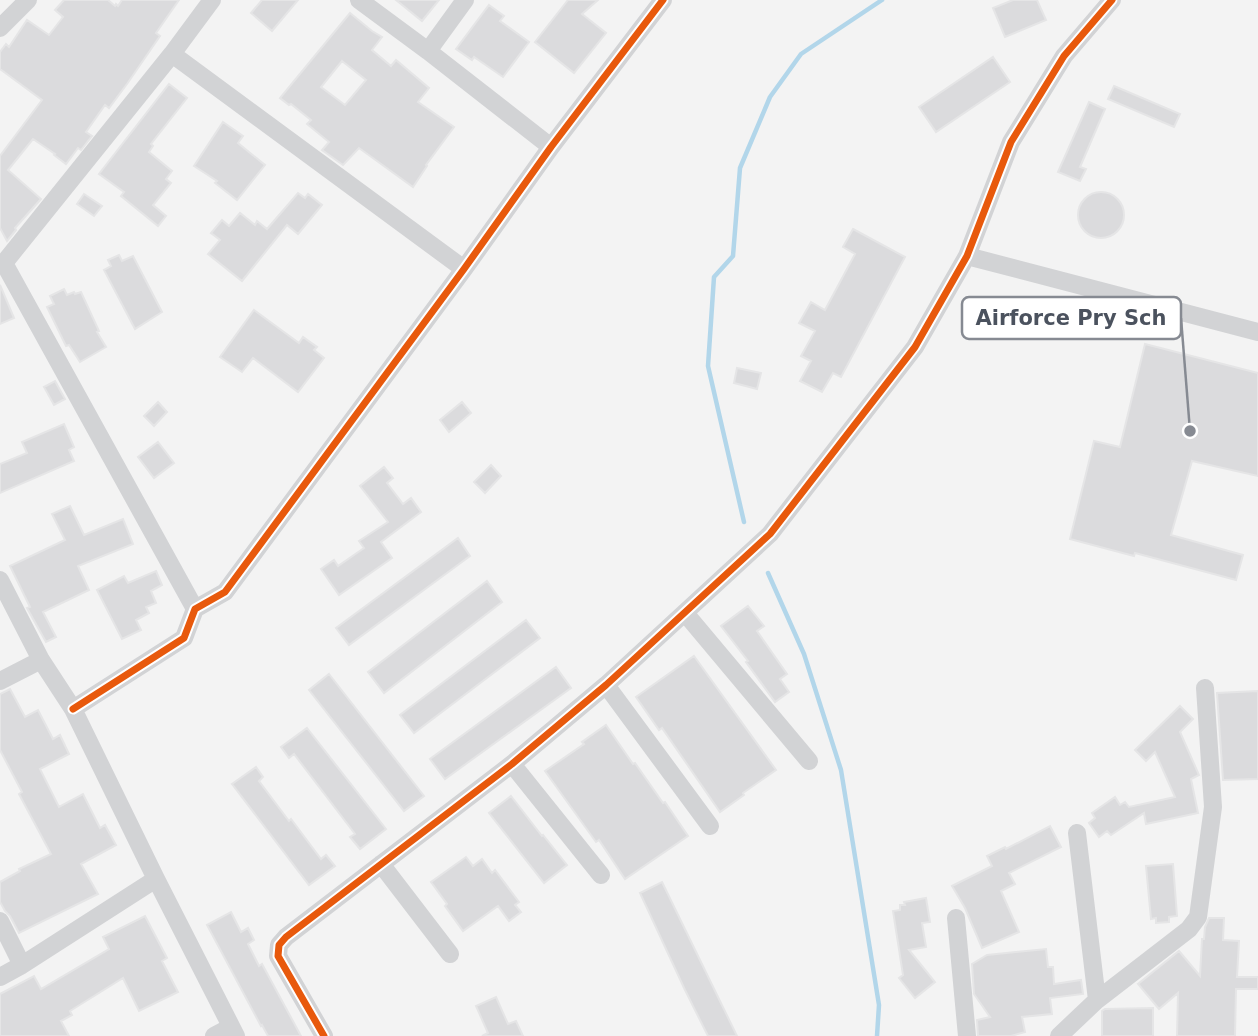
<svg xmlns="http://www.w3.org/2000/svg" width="1258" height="1036" viewBox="0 0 1258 1036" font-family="'DejaVu Sans',sans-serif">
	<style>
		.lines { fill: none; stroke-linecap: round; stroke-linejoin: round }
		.stream { stroke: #b2d6ea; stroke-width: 4.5 }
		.building { fill: #dbdbdd; stroke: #e5e5e6; stroke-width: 2; fill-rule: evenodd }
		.minor { stroke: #d2d3d5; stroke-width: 18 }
		.cycleway-casing { stroke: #fff; stroke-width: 11 }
		.cycleway { stroke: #e8590c; stroke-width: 7 }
		.leader { fill: none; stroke: #868a92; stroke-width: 2.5 }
		.callout-dot { fill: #868a92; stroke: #fff; stroke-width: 2.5 }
		.callout { fill: #fff; stroke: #868a92; stroke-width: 2.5 }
		.callout-label { font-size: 21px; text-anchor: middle; font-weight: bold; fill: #4b525e }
	</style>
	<rect width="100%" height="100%" fill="#f3f3f3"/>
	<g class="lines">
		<path class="stream" d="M744 522 708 366 714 277 733 256 740 168 770 97 801 54 882 0
			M768 573 804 654 841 770 879 1005 877 1036"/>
	</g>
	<path class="building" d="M64 0H108L115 6 116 4 118 6 122 0H179L156 33 160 36 127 84 109 108 105 105 86 132 92 136 81 150 78 148 66 164 54 155 55 154 33 139 8 170 41 199 15 228 16 230 7 241 0 228V156L42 100 0 69V52L6 44 9 47 27 20 49 35 63 17 55 10Z
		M262 0H298L272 31 251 13Z
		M396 0H439L422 21Z
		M568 0H598L582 14 606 33 574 73 535 42Z
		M1013 0H1037L1046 20 1005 37 993 8Z
		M489 5 504 16 500 21 529 42 503 77 474 57 472 60 456 49Z
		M350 13 372 31 382 37 372 50 391 66 396 60 429 88 418 102 454 127 426 165 427 166 413 187 359 148 343 165 322 150 329 142 307 124 311 120 291 104 289 105 280 98ZM342 61 366 80 345 105 321 87Z
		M993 57 1010 82 936 132 919 107Z
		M169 84 187 98 151 144 153 146 149 152 172 171 166 179 171 183 153 205 166 216 158 226 121 196 124 192 99 174Z
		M1114 86 1180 114 1174 127 1108 99Z
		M1089 102 1105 109 1080 167 1086 169 1080 181 1058 172Z
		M223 122 243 136 238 143 265 165 237 200 215 183 217 181 194 166Z
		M1078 215a23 23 0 1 1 46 0a23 23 0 1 1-46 0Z
		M298 193 305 198 308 194 322 205 298 234 287 225 242 281 208 254 220 240 211 233 222 220 229 226 240 213 255 225 257 221 267 229Z
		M84 194 102 206 94 216 77 204Z
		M853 229 905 257 841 377 833 373 822 392 800 381 811 361 801 356 815 331 799 323 811 302 825 310 855 254 843 247Z
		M119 255 122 261 133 256 162 312 135 329 104 270 111 266 108 260Z
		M0 285 14 318 0 324Z
		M64 289 67 295 74 292 75 294 81 292 99 331 97 332 106 347 80 362 69 345 66 346 47 307 54 304 50 296Z
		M254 310 299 343 303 337 317 347 314 350 324 358 298 392 253 358 242 372 220 357Z
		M1145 344 1258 373V476L1192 461 1171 535 1243 555 1236 580 1135 553 1134 556 1070 539 1094 441 1120 447Z
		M737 368 761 373 757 389 734 383Z
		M55 381 65 399 54 405 44 387Z
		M158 402 167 412 154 426 144 416Z
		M462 402 471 413 449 432 440 420Z
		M64 424 74 447 69 450 74 461 0 493V464L27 453 22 442Z
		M158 442 174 463 154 478 138 457Z
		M491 465 501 476 485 493 474 482Z
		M384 467 393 478 387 483 403 504 411 498 421 512 381 542 392 558 339 595 321 569 334 560 338 566 364 548 359 541 388 522 360 486Z
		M70 506 84 535 123 519 133 544 78 566 89 590 43 612 56 637 46 642 27 608 30 607 10 566 65 540 52 514Z
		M458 538 470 556 349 645 336 628Z
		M156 571 162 585 151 591 156 603 146 607 149 613 136 620 141 630 122 639 97 590 124 576 128 583Z
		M487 581 502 602 384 693 368 672Z
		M748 606 764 626 757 631 787 674 780 679 789 692 775 702 746 662 748 661 721 626Z
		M526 620 540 638 414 733 400 715Z
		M694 656 776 770 743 793 744 795 720 812 662 728 659 730 636 697Z
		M556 667 571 688 445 779 430 759Z
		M329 674 424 796 404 811 309 690Z
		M10 689 25 717 38 710 53 739 60 735 69 754 40 769 59 807 83 794 100 828 105 825 116 845 81 864 98 894 19 933 10 916 5 911 0 902V882L20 871 19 869 51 854 19 794 22 792 0 750V694Z
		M1258 691V779L1223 780 1217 693Z
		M1180 706 1193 719 1180 732 1199 775 1191 779 1198 813 1146 824 1144 813 1111 835 1107 831 1099 837 1089 823 1095 818 1092 813 1115 797 1120 805 1125 802 1129 807 1175 797 1155 752 1146 761 1135 750Z
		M606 725 633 764 635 763 663 803 665 802 688 836 625 879 599 840 596 842 545 771 584 744 582 742Z
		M307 728 386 829 360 849 350 837 355 834 294 754 289 758 281 747Z
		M256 767 263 777 259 781 289 821 291 819 321 859 326 855 335 866 309 885 232 784Z
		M511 796 542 836 543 835 567 865 544 883 489 813Z
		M1050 826 1061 847 1009 873 1015 884 1001 891 1019 932 982 948 965 908 952 886 992 866 987 856 1005 847 1006 849Z
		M466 857 473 866 482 859 492 873 495 870 519 902 515 905 521 912 509 921 498 906 463 931 445 906 447 904 431 882Z
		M1173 864 1177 916 1169 917V922L1156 923V918L1151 919 1146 866Z
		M662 882 737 1036H708L685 990 640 893Z
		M926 898 930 922 922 923 926 947 909 950 935 982 915 998 899 978 903 975 893 911 900 910V905H905L904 902Z
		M231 912 241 932 248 928 254 940 248 944 259 966 262 964 301 1036H268L262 1025 261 1026 207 925Z
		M145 916 167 958 162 961 178 992 139 1011 123 978 70 1011 72 1015 61 1021 69 1036H0V994L34 976 41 989 109 949 103 937Z
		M1209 918H1224L1223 940 1239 941 1237 977H1258V989H1236L1235 1036H1177L1178 993 1159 1009 1138 984 1179 951 1200 976 1202 939H1204L1205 927Z
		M1046 949 1048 967H1053L1054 984 1081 980 1083 994 1050 998 1052 1014 1022 1017 1025 1032 1011 1036H978L977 1020 990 1017 974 994 972 964 987 955Z
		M496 997 508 1024 516 1021 523 1036H482L488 1033 476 1006Z
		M1153 1008V1036H1102V1011L1105 1009Z"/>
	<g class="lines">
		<path class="minor" d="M359 0 428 51 551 147
			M0 28 28 0
			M428 51 465 0
			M172 54 464 269
			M967 256 1258 332
			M0 580 41 660 73 709 156 879 236 1036
			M195 609 4 263 172 54 212 0
			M685 613 809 761
			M0 681 41 660
			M606 685 710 826
			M73 709 184 638 195 609 225 592 464 269 551 147 663 0
			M512 764 601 875
			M1077 833 1097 1000
			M381 864 450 954
			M956 918 967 1036
			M0 921 22 965
			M0 977 22 965 156 879
			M214 1036 231 1027
			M324 1036 278 956 279 945 286 937 512 764 606 685 770 534 915 347 967 256 1011 142 1064 56 1112 0
			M1059 1036 1097 1000 1189 929 1198 917 1213 807 1205 688"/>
		<g class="cycleway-casing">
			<path id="cycleway" d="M73 709 184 638 195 609 225 592 464 269 551 147 663 0
				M324 1036 278 956 279 945 286 937 512 764 606 685 770 534 915 347 967 256 1011 142 1064 56 1112 0"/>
		</g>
		<use href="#cycleway" class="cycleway"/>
	</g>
	<path class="leader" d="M1190 431L1181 318"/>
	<circle class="callout-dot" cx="1190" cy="431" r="7"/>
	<rect class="callout" x="962" y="297" width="219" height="42" rx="7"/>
	<g class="callout-label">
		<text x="1071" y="325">Airforce Pry Sch</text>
	</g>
</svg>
